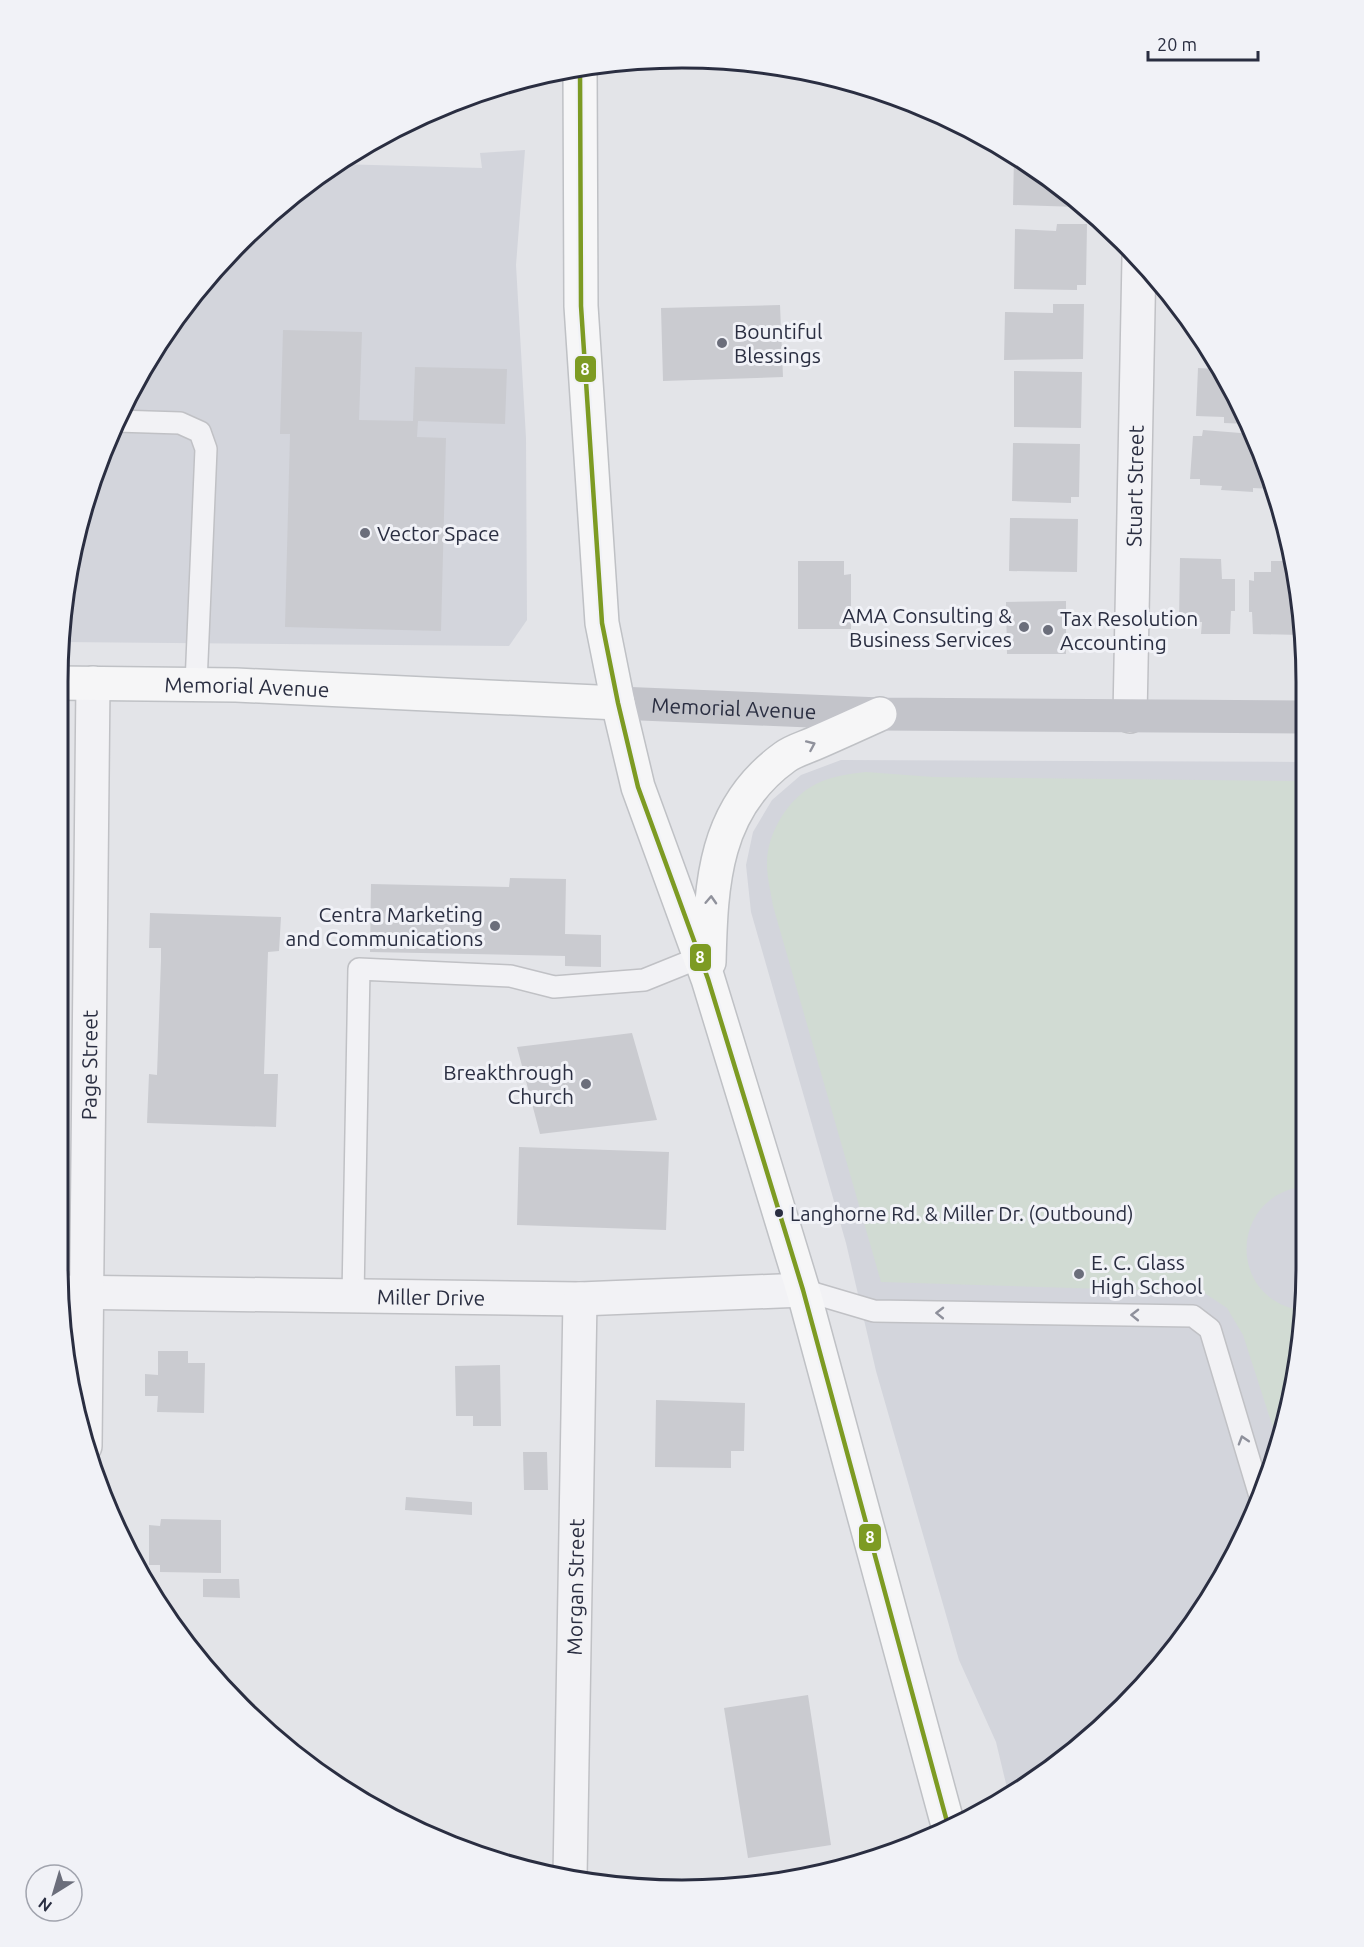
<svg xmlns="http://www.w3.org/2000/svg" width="1364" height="1947" viewBox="0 0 1364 1947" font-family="Ubuntu,sans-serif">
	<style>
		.built { fill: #d3d5dc }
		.grass { fill: #d1dbd3 }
		.building { fill: #cacbd0 }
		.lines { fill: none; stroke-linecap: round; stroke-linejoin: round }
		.service-casing { stroke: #c0c1c5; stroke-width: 24 }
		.minor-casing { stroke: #c0c1c5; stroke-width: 36 }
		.primary-casing { stroke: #bfc1c5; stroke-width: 36 }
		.service { stroke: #f2f2f5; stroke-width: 21 }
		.minor { stroke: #f2f2f5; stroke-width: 33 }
		.secondary { stroke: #c3c4ca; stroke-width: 33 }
		.primary { stroke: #f6f6f7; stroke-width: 33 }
		.bus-1-casing { stroke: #f1f2f7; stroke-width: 9 }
		.bus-1 { stroke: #7d9b23; stroke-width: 4.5 }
		.oneway { stroke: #90929c }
		.oneway2 { stroke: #8e909b }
		.poi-dot { fill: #6b6e7b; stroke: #f1f2f7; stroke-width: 2 }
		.bus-dot { fill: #2a2e41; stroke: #f1f2f7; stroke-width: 2 }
		.labels { text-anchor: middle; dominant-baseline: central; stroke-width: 6; stroke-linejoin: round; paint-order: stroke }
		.bus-label { font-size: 20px; fill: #2a2e41; stroke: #f1f2f7; text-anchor: start }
		.poi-label { font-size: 21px; fill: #2a2e41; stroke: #f1f2f7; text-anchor: start }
		.street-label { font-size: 21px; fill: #2a2e41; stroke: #f1f2f7 }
		.rim { fill: none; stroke: #2a2e41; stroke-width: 3 }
		.line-badge { stroke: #f1f2f7; stroke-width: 2 }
		.badge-label { font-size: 16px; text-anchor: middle; font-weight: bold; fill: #fff }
	</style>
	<rect width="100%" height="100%" fill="#e3e4e8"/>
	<path class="built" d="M525 150 516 265 526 438 527 620 509 646 61 642 69 560 90 481 141 370 186 301 270 212 337 164 482 168 480 153Z
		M841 760 1303 762 1306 1306 1286 1426 1243 1541 1178 1645 1094 1735 1008 1792 996 1742 959 1660 876 1371 846 1243 751 912 746 865 753 832 772 800 801 775Z"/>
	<path class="grass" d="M57 740 65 767 68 814 57 812Z
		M866 772 933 777 1303 781 1305 1186C1227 1196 1227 1302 1305 1311L1286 1426 1279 1446 1243 1335 1227 1308 1203 1292 881 1282 773 906C771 893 767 878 767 865 766 834 789 797 816 784 832 776 849 774 866 772Z"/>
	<path class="building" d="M1014 156 1062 186 1081 204 1079 207 1013 205Z
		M1057 224H1087L1086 285H1077V290L1014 289 1015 229 1056 231Z
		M1053 304H1084L1083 359 1004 360 1005 312 1053 313Z
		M780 305 783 377 663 381 661 308Z
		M283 330 362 332 359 420 413 421 415 367 507 369 505 424 418 421 417 437 446 438 441 631 285 627 290 434H280Z
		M1198 368 1218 369 1243 406 1249 424 1224 423V417L1196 416Z
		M1014 371 1082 372 1081 428 1014 427Z
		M1203 430 1253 434 1272 489 1253 488V492L1221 490 1222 486 1200 485V479H1190L1193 436H1202Z
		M1013 443 1080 444 1079 497H1071V503L1012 501Z
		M1010 518 1078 519 1077 572 1009 571Z
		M1180 558 1221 559 1222 579H1235V611H1231L1230 634H1201L1202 622H1179Z
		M798 561H844V575L851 574V629H798Z
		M1271 561H1294L1293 581H1298L1302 600 1301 635 1253 634 1252 612H1249V580L1254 581V572H1271Z
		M1066 601V654H1007L1006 602Z
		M510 878 566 879 565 934 601 935V967L565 966V956L370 952 371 884 509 887Z
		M150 913 281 917 279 951 268 952 264 1074H278L276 1127 147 1123 149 1074 157 1075 161 960V948H149Z
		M632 1033 657 1120 540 1134 517 1047Z
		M519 1147 669 1152 666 1230 517 1225Z
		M158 1351H188V1363H205L204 1413 157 1412 158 1396H145V1374L158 1375Z
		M500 1365 501 1426H473V1416H456L455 1366Z
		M656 1400 745 1403 744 1451H731V1468L655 1467Z
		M523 1452H547L548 1490H524Z
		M406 1497 472 1502V1515L405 1510Z
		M161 1519 221 1520V1573L160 1572V1565H149V1525L160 1526Z
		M203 1579H239L240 1598 203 1597Z
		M808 1695 831 1845 748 1858 724 1708Z"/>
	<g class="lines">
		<g class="service-casing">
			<path id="service" d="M117 421 180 423 200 432 206 449 196 684
				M803 1290 874 1311 1193 1316 1210 1329 1260 1496
				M353 1296 359 969 510 976 554 987 644 980 701 957"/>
		</g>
		<g class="minor-casing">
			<g id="minor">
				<path id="s1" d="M1130 716 1139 258"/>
				<path id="s2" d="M61 1292 580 1299 803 1290"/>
				<path id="s3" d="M85 1446 93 683"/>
				<path id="s4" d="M570 1877 580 1299"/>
			</g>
		</g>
		<g class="primary-casing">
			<g id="primary">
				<path d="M580 67 581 306 602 623 618 703 638 787 708 979 803 1290 949 1829"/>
				<path id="s6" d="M57 683 236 685 618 703"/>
				<path d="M709 962C711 883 714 808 785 757 793 751 804 748 813 744 836 734 858 724 880 714"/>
			</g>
		</g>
		<use href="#service" class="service"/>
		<use href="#minor" class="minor"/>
		<path class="secondary" id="s5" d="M618 703 880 714 1302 717"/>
		<use href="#primary" class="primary"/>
		<g class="bus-1-casing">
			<path id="bus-1" d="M580 67 581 306 602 623 618 703 638 787 708 979 803 1290 949 1829"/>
		</g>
		<use href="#bus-1" class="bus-1"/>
	</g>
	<defs><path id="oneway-chevron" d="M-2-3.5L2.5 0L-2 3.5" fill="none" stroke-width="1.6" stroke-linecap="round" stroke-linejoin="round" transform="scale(1.5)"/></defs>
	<g class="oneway">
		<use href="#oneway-chevron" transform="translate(811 745) rotate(-24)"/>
		<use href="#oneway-chevron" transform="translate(711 900) rotate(-87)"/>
	</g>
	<g class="oneway2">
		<use href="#oneway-chevron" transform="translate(940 1313) rotate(-179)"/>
		<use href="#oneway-chevron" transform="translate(1135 1315) rotate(-179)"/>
		<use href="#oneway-chevron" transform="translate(1243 1440) rotate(-107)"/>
	</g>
	<g class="poi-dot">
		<circle cx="722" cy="343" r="6"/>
		<circle cx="365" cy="533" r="6"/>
		<circle cx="1024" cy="627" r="6"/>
		<circle cx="1048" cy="630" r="6"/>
		<circle cx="495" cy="926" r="6"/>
		<circle cx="586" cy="1084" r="6"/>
		<circle cx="1079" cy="1274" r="6"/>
	</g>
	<circle class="bus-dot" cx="779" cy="1213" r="5"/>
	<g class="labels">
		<g class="bus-label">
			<text x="790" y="1213">Langhorne Rd. &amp; Miller Dr. (Outbound)</text>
		</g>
		<g class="poi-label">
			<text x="734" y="331">Bountiful<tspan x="734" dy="24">Blessings</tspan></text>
			<text x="377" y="533">Vector Space</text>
			<text x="1012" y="615" text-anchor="end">AMA Consulting &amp;<tspan x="1012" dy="24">Business Services</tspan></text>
			<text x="1060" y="618">Tax Resolution<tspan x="1060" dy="24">Accounting</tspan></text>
			<text x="483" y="914" text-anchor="end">Centra Marketing<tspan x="483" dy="24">and Communications</tspan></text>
			<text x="574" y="1072" text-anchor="end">Breakthrough<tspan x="574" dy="24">Church</tspan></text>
			<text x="1091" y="1262">E. C. Glass<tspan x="1091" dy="24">High School</tspan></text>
		</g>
		<g class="street-label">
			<text stroke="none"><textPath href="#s1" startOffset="230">Stuart Street</textPath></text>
			<text stroke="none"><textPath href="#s6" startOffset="190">Memorial Avenue</textPath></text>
			<text stroke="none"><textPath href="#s5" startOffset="116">Memorial Avenue</textPath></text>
			<text stroke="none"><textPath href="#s3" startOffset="381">Page Street</textPath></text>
			<text stroke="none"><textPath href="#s2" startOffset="370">Miller Drive</textPath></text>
			<text stroke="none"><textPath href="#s4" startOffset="290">Morgan Street</textPath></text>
		</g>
	</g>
	<path d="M0 0H1364V1947H0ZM682 68H682A614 614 0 0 1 1296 682V1266A614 614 0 0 1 682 1880H682A614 614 0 0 1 68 1266V682A614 614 0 0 1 682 68Z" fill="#f1f2f7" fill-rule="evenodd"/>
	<path class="rim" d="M682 68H682A614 614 0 0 1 1296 682V1266A614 614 0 0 1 682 1880H682A614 614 0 0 1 68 1266V682A614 614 0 0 1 682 68Z"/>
	<g class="line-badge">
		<rect x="574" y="355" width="23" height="28" rx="6" fill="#7d9b23"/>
		<rect x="689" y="943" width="23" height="29" rx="6" fill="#7d9b23"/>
		<rect x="858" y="1523" width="24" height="29" rx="6" fill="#7d9b23"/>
	</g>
	<g class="badge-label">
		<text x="585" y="375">8</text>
		<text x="700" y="963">8</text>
		<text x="870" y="1543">8</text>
	</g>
	<g transform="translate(54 1893) rotate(217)"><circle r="28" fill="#f1f2f7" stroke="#a1a4ae" stroke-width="1.5"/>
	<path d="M0-4.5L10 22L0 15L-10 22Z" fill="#6b6e7b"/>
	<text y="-9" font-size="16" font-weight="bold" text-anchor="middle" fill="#2a2e41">N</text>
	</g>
	<path d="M1148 51v9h110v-9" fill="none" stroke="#2a2e41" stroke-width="3"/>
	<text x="1157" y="51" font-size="18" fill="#2a2e41" stroke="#f1f2f7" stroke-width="4.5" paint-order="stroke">20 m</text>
</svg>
